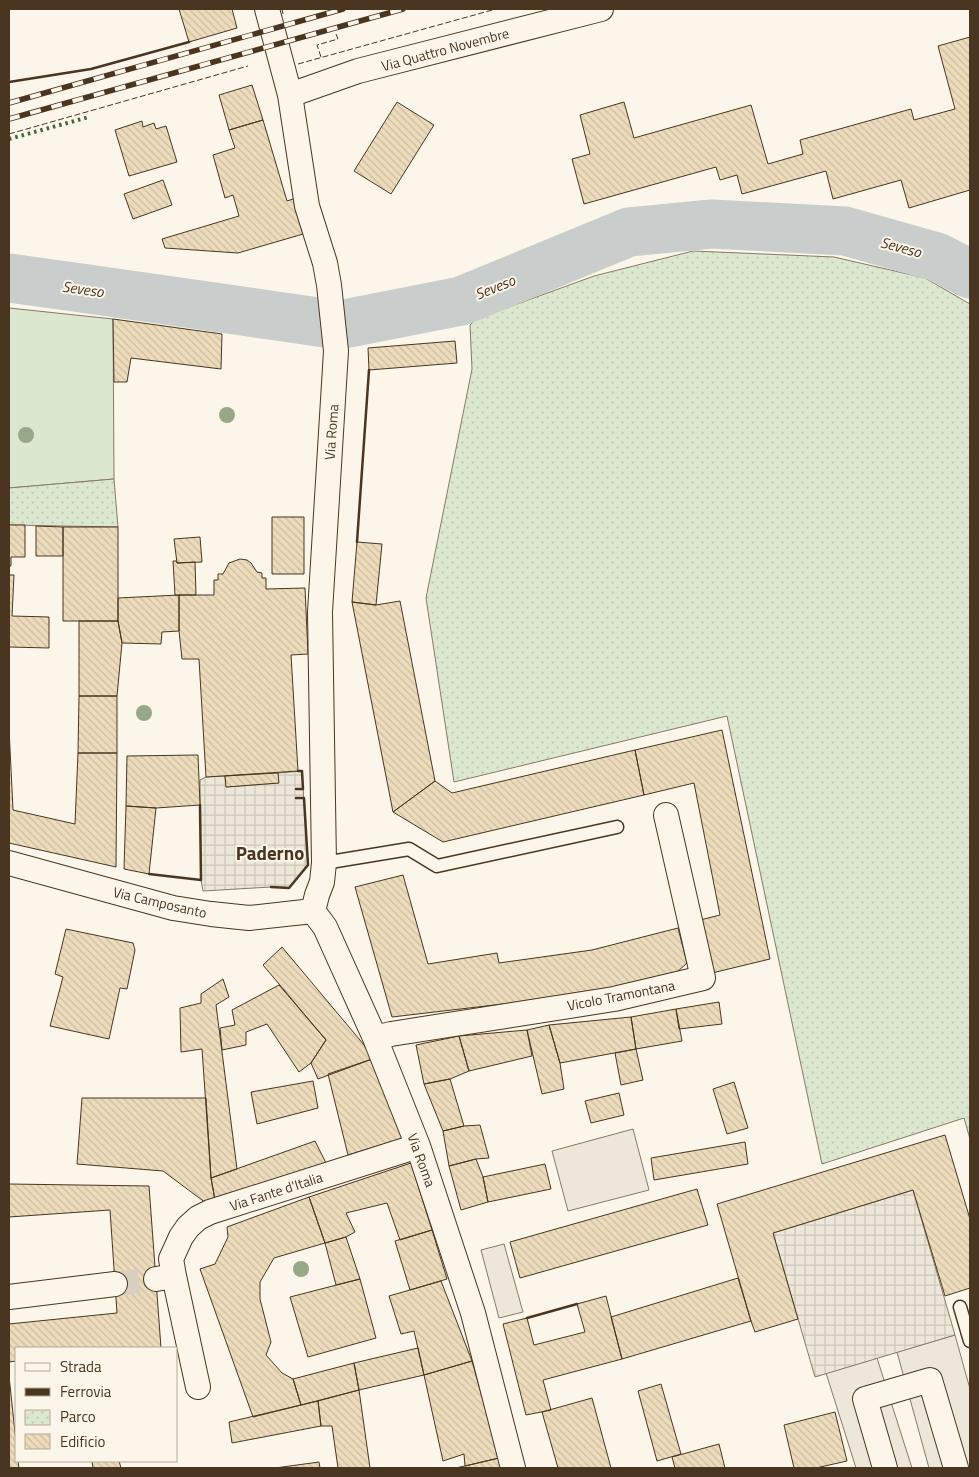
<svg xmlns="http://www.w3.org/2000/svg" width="979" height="1477" viewBox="0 0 979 1477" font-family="'Titillium Web',sans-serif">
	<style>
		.grass { fill: #dce7d0; stroke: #887966 }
		.park { fill: url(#park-dots); stroke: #887966 }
		.parking { fill: #ede7d9; stroke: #887966 }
		.plaza { fill: url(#plaza-grid); stroke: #887966 }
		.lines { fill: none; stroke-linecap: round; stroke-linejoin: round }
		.river { stroke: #c9cecd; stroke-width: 49 }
		.building { fill: url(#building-back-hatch); stroke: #4a3520 }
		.minor-tunnel { stroke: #d8cfc1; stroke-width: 24; stroke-dasharray: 24 12; stroke-linecap: butt }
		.service-casing { stroke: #4a3520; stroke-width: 15 }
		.minor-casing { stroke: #4a3520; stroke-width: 26 }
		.service { stroke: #fbf6e9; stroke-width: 12 }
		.minor { stroke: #fbf6e9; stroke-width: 24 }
		.rail-casing { stroke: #4a3520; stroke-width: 5.5 }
		.rail { stroke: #fbf6e9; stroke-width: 4; stroke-dasharray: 11; stroke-linecap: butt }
		.hedge { stroke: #436837; stroke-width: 4; stroke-dasharray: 2.5 4; stroke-linecap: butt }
		.fence { stroke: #4a3520; stroke-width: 1; stroke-dasharray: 6 2.5; stroke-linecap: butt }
		.wall { stroke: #4a3520; stroke-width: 2.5 }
		.tree { fill: #96a887 }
		.labels { text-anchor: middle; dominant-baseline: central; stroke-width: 4; stroke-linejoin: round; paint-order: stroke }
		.street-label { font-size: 14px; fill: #4a3520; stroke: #fbf6e9 }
		.water-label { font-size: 15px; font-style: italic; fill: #4a3520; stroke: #fbf6e9 }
		.district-label { font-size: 19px; font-weight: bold; fill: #4a3520; stroke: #fbf6e9 }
	</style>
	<defs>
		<pattern id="park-dots" width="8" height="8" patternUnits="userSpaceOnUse" patternTransform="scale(1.25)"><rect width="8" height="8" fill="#dce7d0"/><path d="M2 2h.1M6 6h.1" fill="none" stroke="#bec7b2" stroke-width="1.8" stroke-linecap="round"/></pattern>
		<pattern id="plaza-grid" width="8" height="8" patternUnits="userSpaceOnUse" patternTransform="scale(1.25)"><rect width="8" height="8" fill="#ede7d9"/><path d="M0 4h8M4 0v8" fill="none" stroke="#cdc7ba"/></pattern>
		<pattern id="building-back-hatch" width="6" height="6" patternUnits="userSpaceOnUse" patternTransform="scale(1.25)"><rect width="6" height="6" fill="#ecdcbc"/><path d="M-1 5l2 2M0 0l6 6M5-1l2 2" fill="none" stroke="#ccbda1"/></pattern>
	</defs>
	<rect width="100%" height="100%" fill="#fbf6e9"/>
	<path class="grass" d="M9 308 113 319 114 479 9 488Z"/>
	<path class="park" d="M693 251 834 257 925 278 970 304V1139L964 1118 822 1164 727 716 454 782 426 598 472 369 470 325 476 319 594 276Z
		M114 479 118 527 9 525V488Z"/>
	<path class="parking" d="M633 1129 649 1190 568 1211 552 1151Z
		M504 1244 523 1312 499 1318 481 1250Z
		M955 1335 970 1389V1468H929L897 1352Z
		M877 1358 912 1468H856L826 1373Z"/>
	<path class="plaza" d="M302 771 308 865 289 888 271 887 203 891 201 880 200 780 206 777 225 776 226 787 278 783V773Z
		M913 1190 955 1335 815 1377 773 1233Z"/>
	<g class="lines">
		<path class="river" d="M9 278 67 286 339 325 461 301 629 232 712 224 845 231 937 257 970 274"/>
	</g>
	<path class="building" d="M179 9H232L237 28 189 42Z
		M970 37V190L909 208 901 180 833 199 826 171 742 194 737 175 720 180 716 167 584 204 572 159 590 154 580 115 624 102 634 138 751 105 768 164 803 154 800 140 911 109 914 120 955 109 938 46Z
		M252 85 263 120 229 130 219 95Z
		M397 102 434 125 391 194 354 171Z
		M263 120 287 201 299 197 310 232 238 253 165 248 162 239 239 216 233 195 225 198 213 155 235 148 229 130Z
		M142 121 143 127 154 123 156 129 166 126 177 162 129 176 115 130Z
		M163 180 172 205 133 219 124 194Z
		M113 319 222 334 221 369 131 358 127 382H114Z
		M455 341 457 363 369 370 368 348Z
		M272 517H304V574H272Z
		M9 525H25V557H11V566H9Z
		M36 526 63 527V556H36Z
		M63 527H118V621H63Z
		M200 537 202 562 177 563 174 539Z
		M357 542 382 544 376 605 352 602Z
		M240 559 247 560 251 563 257 572 262 573V578H266V589L305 588 308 654 291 655 298 771 206 777 199 659H182L179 631V595H214V580H218V574H223L229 563Z
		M173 561H176L177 563 195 562 196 595H175Z
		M9 575H14L12 616 49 617V648L9 647Z
		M179 595V631L162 632 161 644 122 643 118 621V598Z
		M400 601 435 781 393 812 352 602 376 605Z
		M79 621H118L122 643 117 696H79Z
		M79 696H117V753H78Z
		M9 728 13 810 75 824 78 753H117L116 867 9 843Z
		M722 730 770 959 712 973 700 920 720 915 694 783 644 795 635 750Z
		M635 750 644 795 443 842 393 812 435 781 452 793Z
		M198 755 200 805 156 808 126 806 127 756Z
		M278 773 279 783 226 787 225 776Z
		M126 806 156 808 149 874 124 869Z
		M403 875 428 964 497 953 499 963 592 950 678 928 687 963 676 973 614 991 392 1017 355 887Z
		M66 929 133 943 135 950 127 989 120 988 109 1039 50 1026 63 977 55 974Z
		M282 947 375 1058 318 1079 311 1063 326 1040 263 965Z
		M223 979 229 997 216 1005 237 1169 211 1178 202 1049 181 1052 180 1008 201 1003V994Z
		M279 985 326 1040 311 1063 299 1072 267 1024 246 1032V1045L222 1050 220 1028 235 1025 232 1010Z
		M719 1002 722 1024 679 1029 676 1009Z
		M676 1009 682 1041 636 1049 631 1017Z
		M631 1017 636 1049 560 1063 549 1025Z
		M549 1025 560 1063 564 1089 542 1094 527 1030Z
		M527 1030 532 1056 469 1071 459 1036Z
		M459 1036 469 1071 450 1079 424 1084 416 1045Z
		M636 1049 643 1080 621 1085 615 1053Z
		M375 1058 404 1138 348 1155 328 1074Z
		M450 1079 464 1126 443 1131 424 1084Z
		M313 1081 318 1108 257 1124 251 1092Z
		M734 1082 748 1128 727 1134 713 1089Z
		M619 1093 624 1115 591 1123 585 1101Z
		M82 1098H206L211 1178 215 1200 206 1203 163 1171 77 1164Z
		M480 1125 489 1158 476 1159 449 1166 443 1131 464 1126Z
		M945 1135 970 1219V1288L945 1296 913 1190 773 1233 798 1319 755 1332 751 1321 717 1204Z
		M315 1141 326 1163 215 1200 211 1178Z
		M745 1142 748 1164 654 1180 651 1158Z
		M476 1159 483 1177 488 1202 461 1210 449 1166Z
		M411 1163 432 1230 400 1240 387 1203 346 1213 355 1232 346 1237 325 1243 309 1197Z
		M545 1164 551 1189 488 1202 483 1177Z
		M9 1184 149 1186 161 1348H16V1361L9 1362V1324L117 1313 110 1210 9 1217Z
		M697 1189 708 1225 520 1278 510 1242Z
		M309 1197 325 1243 274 1258 260 1282V1299L271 1342 266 1355 282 1373 293 1379 301 1405 253 1417 200 1269 215 1264 228 1237 227 1227Z
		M432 1230 447 1279 410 1290 395 1241Z
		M346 1237 360 1279 336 1285 325 1243Z
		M738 1278 751 1321 622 1359 611 1317Z
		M360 1279 376 1338 308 1357 290 1297Z
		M441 1281 472 1361 424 1375 414 1331 401 1334 389 1296Z
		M606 1296 622 1359 543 1380 551 1410 526 1415 503 1324 527 1318 534 1345 585 1332 577 1304Z
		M418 1348 424 1375 359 1390 354 1363Z
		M472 1361 499 1458 465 1466 464 1454 443 1461 424 1375Z
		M354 1363 359 1390 301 1405 293 1379Z
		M9 1376 16 1442V1461H18L19 1468H9Z
		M661 1384 681 1454 657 1461 638 1391Z
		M359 1390 370 1468H338L332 1426H321L318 1401Z
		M592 1398 611 1468H558L542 1412Z
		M318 1401 321 1426 232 1443 229 1422Z
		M835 1412 847 1461 816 1468H794L784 1425Z
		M719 1444 725 1468H675L672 1457Z
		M499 1458 501 1468H455L465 1466Z
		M92 1461H119L121 1468H93Z
		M319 1462 320 1468H275Z"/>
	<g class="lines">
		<path class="minor-tunnel" d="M115 1284 156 1279"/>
		<g class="service-casing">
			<path id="service" d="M324 863 409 849 437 866 617 827
				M960 1307 970 1341"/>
		</g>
		<g class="minor-casing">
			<path id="minor" d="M267 9 290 95 307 206 325 263 329 285 336 351 320 612 324 863 322 882 317 895 313 911 325 927 375 1038 418 1146 473 1313 513 1468
				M290 95 358 71 601 9
				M9 863 173 908 211 914 249 918 313 911
				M375 1038 391 1034 614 999 703 978 666 815
				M174 1276 198 1387
				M156 1279 174 1276 171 1259 181 1237 188 1227 198 1218 210 1212 418 1146
				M9 1297 115 1284
				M885 1468 865 1399 930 1380 956 1468"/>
		</g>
		<use href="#service" class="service"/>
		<use href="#minor" class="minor"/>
		<g class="rail-casing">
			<path id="rail" d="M9 103 343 9
				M9 119 403 9"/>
		</g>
		<use href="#rail" class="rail"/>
		<path class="hedge" d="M9 139 89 117"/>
		<path class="fence" d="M282 9 283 14
			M321 57 317 45 338 39 336 34
			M298 64 496 9
			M9 134 248 66"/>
		<path class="wall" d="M9 82 91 69 189 42
			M357 542 369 370
			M296 789H303L302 771H298
			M149 874 201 880 200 805
			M271 887 289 888 308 865 304 798H296
			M527 1318 577 1304"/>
	</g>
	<g class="tree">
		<circle cx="227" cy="415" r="8"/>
		<circle cx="26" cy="435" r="8"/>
		<circle cx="144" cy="713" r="8"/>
		<circle cx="301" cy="1269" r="8"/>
	</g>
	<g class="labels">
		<g class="street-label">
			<text transform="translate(445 49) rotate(-15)">Via Quattro Novembre</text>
			<text transform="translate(331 432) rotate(-86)">Via Roma</text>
			<text transform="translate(160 902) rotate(13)">Via Camposanto</text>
			<text transform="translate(621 995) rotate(-11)">Vicolo Tramontana</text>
			<text transform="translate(422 1160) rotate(70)">Via Roma</text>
			<text transform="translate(276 1191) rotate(-18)">Via Fante d'Italia</text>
		</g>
		<g class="water-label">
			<text transform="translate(901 247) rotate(15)">Seveso</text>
			<text transform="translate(495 287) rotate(-22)">Seveso</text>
			<text transform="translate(83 289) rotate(8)">Seveso</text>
		</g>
		<g class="district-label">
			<text x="270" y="852">Paderno</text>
		</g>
	</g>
	<rect width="979" height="1477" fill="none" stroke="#4a3520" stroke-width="20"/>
	<rect x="15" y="1347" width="162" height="115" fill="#fbf6e9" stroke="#b4a999"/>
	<rect x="25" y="1363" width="25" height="8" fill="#fbf6e9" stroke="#b4a999"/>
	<text x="60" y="1372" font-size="15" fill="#4a3520">Strada</text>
	<rect x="25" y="1388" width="25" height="8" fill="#4a3520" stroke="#b4a999"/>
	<text x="60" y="1397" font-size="15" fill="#4a3520">Ferrovia</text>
	<rect x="25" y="1410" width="25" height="15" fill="url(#park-dots)" stroke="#b4a999"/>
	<text x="60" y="1422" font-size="15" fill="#4a3520">Parco</text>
	<rect x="25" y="1434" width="25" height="15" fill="url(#building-back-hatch)" stroke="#b4a999"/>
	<text x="60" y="1447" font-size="15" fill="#4a3520">Edificio</text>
</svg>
